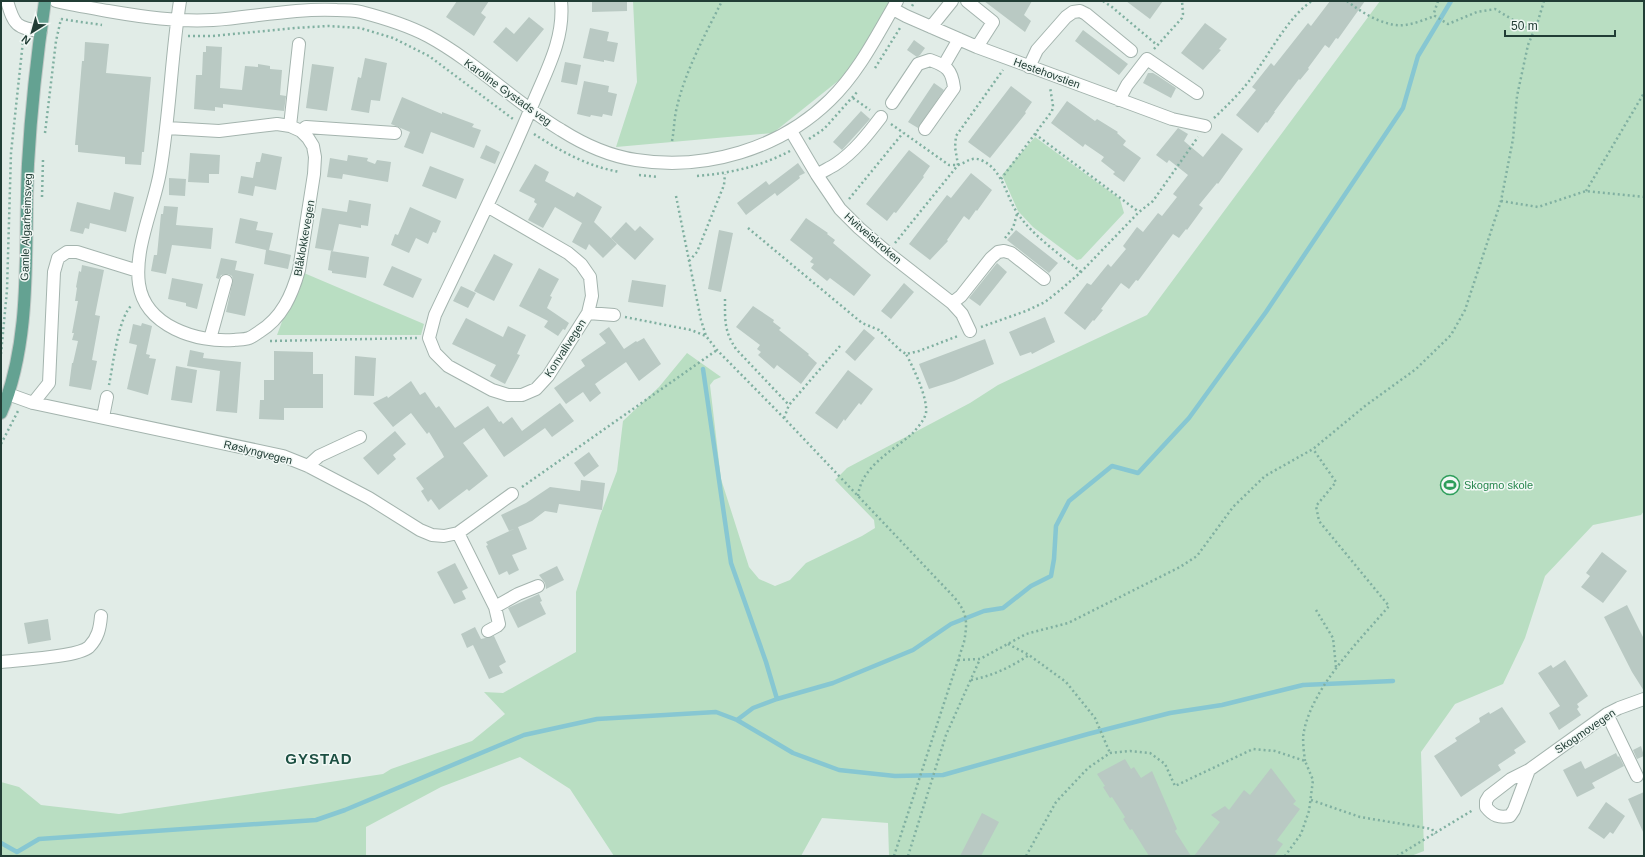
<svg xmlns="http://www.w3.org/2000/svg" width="1645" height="857" viewBox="0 0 1645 857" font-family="Arial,sans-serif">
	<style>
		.green { fill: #b9dec2 }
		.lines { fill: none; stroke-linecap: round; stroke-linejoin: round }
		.stream { stroke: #87c7d2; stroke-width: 4.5 }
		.building { fill: #b9c9c3 }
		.minor-casing { stroke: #a4b4ae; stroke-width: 14 }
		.major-casing { stroke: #c1c9c6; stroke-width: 14 }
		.path { stroke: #80b0a1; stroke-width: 2.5; stroke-dasharray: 2 3; stroke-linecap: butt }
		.minor { stroke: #fff; stroke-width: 12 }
		.major { stroke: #64a292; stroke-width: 12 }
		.labels { text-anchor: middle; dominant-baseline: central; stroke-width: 3; stroke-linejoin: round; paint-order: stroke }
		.street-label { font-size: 11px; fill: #213d35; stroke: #f1f8f5 }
		.leisure-label { font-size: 11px; fill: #27864d; stroke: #f1f8f5; text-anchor: start }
		.district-label { font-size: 15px; font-weight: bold; letter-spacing: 1px; fill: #1c4f42; stroke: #f1f8f5 }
	</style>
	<rect width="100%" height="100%" fill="#e1ece7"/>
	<path class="green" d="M633 1H901L863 61 773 133 616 147 637 82Z
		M1380 1H1644V511L1641 515 1593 525 1545 576 1525 638 1503 684 1455 704 1421 752 1424 851 1411 856H889L888 823 822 818 801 856H614L570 789 520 757 441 787 366 827V856H1V782L19 787 41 805 119 814 383 774 391 769 472 741 505 714 484 692 503 693 576 652V592L600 516 617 471 623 421 659 387 687 353 721 377 714 380 710 385 721 479 749 567 759 579 775 586 790 580 806 563 862 536 875 528 874 520 835 480 847 468 970 403 998 385 1147 315Z
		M1035 137 1120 199 1124 213 1081 259 1077 260 1033 227 1018 211 1002 175Z
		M304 273 424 324 421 335H277L283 319 299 292Z"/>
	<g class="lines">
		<path class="stream" d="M703 369 731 563 766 662 777 699
			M737 720 753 708 777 699 833 683 913 650 951 624 984 611 1003 608 1031 586 1051 576 1054 559 1056 526 1069 501 1112 466 1138 473 1189 418 1266 312 1403 108 1418 56 1451 1
			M1 843 17 852
			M17 852 39 839 316 820 345 810 524 735 597 719 716 712 737 720 793 753 839 770 895 776 943 775 1088 734 1170 713 1222 705 1303 685 1393 681"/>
	</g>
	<path class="building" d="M457 1H489L481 13 486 17 474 36 446 17Z
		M592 1H627V11L592 12Z
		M984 1H1032L1024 15 1031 21 1025 32Z
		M1126 1H1163L1150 19Z
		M1330 1H1365L1338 39 1336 38 1329 48 1325 45 1308 68 1309 69 1300 80 1299 79 1274 112H1275L1267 123 1266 122 1258 133 1236 115 1256 90 1252 87 1271 63 1274 66 1308 23 1311 26Z
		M529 17 544 29 517 62 493 42 506 27 514 34Z
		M1205 23 1227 39 1219 49 1221 50 1203 70 1181 53Z
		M590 28 609 32 607 41 618 43 614 62 604 60V62L583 58Z
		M1083 30 1128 64 1119 75 1075 41Z
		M914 40 925 48 920 55 917 57 907 50Z
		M85 42 109 44 106 73 151 77 144 152H142L141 165 125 164V157L78 152V145H75L82 61H84Z
		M206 46 222 47 220 88 242 90 245 66 258 67V64L270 66V69L282 70 280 95 286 96 284 111 223 104V108L215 107V111L194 109 196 75H202L203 52H206Z
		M365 58 387 63 380 101 371 100 369 113 351 110 358 77 361 78Z
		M565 62 581 65 577 85 561 82Z
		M312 64 334 67 327 111 306 108Z
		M1148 73H1153L1158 76 1176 88 1171 98 1143 83Z
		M584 81 609 86 608 92 617 94 612 116 603 114 602 117 591 115 590 117 577 114Z
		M934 83 944 90 918 128 908 122Z
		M1011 86 1032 102 1025 112 1026 113 990 158 968 142Z
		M402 97 442 114V112L474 124 472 127 481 130 474 148 431 132 423 154 404 147 410 132 391 124Z
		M1067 101 1095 121 1097 119 1118 132 1117 133 1126 141 1123 145 1141 158 1124 182 1113 174 1115 172 1101 161 1104 157 1085 144 1083 147 1051 123Z
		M861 111 870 119 842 150 833 142Z
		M1178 128 1188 134 1184 141 1203 157 1222 133 1243 149 1218 184 1217 183 1199 205 1203 208 1187 230 1186 229 1179 238 1173 234 1138 281 1136 280 1129 289 1121 283 1101 309 1103 310 1094 321 1093 320 1085 330 1064 313 1087 283 1091 285 1108 264 1111 267 1126 249 1123 246 1137 227 1143 232 1158 213 1162 216 1177 197 1173 194 1188 175 1169 160 1167 163 1156 155Z
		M486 145 500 152 495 164 480 158Z
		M909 150 930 166 923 176 924 177 896 213 894 212 887 221 866 204Z
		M190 153 220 155 219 174H209V183L188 182Z
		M262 153 282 157 276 190 255 186 253 196 238 193 241 176 253 178 256 162H260Z
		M348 155 368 158 367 161 375 164 377 160 391 162 388 182 343 174 342 179 327 177 330 158 347 161Z
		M798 163 805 173 799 176 800 178 777 196 775 193 746 215 737 203 766 181 769 185Z
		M535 164 549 172 545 181 574 197 577 192 602 207 594 222 617 244 603 258 589 244 586 250 572 242 582 223 555 207 543 228 528 220 537 204 534 202 535 199 519 191Z
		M430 166 464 179 456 199 422 186Z
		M971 173 992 190 977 211 976 210 969 220 964 216 947 240 948 241 930 260 909 244 947 195 951 198Z
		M169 178 186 179 185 196 169 195Z
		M114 192 134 197 126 232 90 223 89 229 85 228 83 234 70 231 77 202 110 210Z
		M349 200 371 204 368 226 361 225V228L339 224 333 251 315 248 322 208 347 212Z
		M164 206 178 207 176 225 213 228 211 249 172 245 166 274 151 271 154 255H157L161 214H163Z
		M410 207 441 221 436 233 433 232 428 244 416 238 409 253 391 245 395 234 398 235Z
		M240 218 258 222 256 230 273 233 269 250 291 255 288 269 264 264 266 250 235 243Z
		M806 218 828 233 827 234 835 240 833 243 871 275 854 296 830 278 827 281 811 268 814 264 810 262 813 258 790 240Z
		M626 222 635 231 640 226 654 239 635 260 611 238Z
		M719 230 733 233 721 292 708 289Z
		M1016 230 1058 263 1049 273 1007 240Z
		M331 251 369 257 366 278 332 273V271L328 270Z
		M494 254 513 264 494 301 474 291Z
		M221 258 237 261 235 270 254 274 245 316 226 312 233 280 232 276 228 274 221 275 219 279 216 278Z
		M997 263 1007 272 980 306 969 298Z
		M82 265 104 270 95 315 100 316 92 360 97 361 91 390 69 386 72 363H73L78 341 72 340 74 333H72L78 301H75L77 288 76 287 79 271 81 272Z
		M392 266 422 279 413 298 383 285Z
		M539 268 559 279 550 296 552 297 547 308 569 323 565 330 563 329 558 336 544 327 548 321 519 306Z
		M172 278 203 284 197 309 186 306V303L168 299Z
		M632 280 666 285 663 307 628 302Z
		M904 283 914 292 891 319 881 311Z
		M461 286 476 293 468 308 453 301Z
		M753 306 774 320 773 322 781 328 779 330 809 354 808 355 817 363 801 384 777 365 774 369 758 355 761 352 757 349 760 345 736 327Z
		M1045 317 1055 342 1032 354 1031 352 1020 356 1009 332Z
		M466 318 503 337 508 326 526 335 517 354 520 355 505 384 490 376 496 365 452 344Z
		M142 323 152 326 146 354 150 355 149 358 156 359 148 395 127 389 137 345 129 343 133 324 141 326Z
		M609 327 624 349 636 341 637 342 644 338 661 364 639 381 626 362 595 384 601 393 590 402 583 392 566 404 554 388 585 366 581 360 606 343 599 334Z
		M864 329 875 338 855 361 845 352Z
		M985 339 994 364 954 381 929 389 919 364Z
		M190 350 204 353 203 358 241 362 237 413 216 411 220 371 187 366Z
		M274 351 313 352V374H323V408H284V420L259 419 260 400H264V380H274Z
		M355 356 376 358 374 396 354 395Z
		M176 366 197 370 192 403 171 400Z
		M848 370 873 389 861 405 859 403 845 421 844 419 837 429 815 413Z
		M411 381 420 395 425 392 436 408 439 406 455 428 488 406 499 422 501 421 503 424 512 417 522 431 560 403 574 421 552 437 545 428 504 457 484 428 463 443 488 476 469 491 467 489 439 510 431 499 428 502 421 491 424 489 416 478 444 457 442 453 429 432 427 434 411 413 393 427 373 403 387 396 388 398Z
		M395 431 406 444 393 455 396 459 378 475 363 458Z
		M589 452 599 466 584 477 574 463Z
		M581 480 605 483 602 510 559 504 557 513 545 511 532 521 509 531 501 515 526 503 550 487 580 491Z
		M518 527 527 549 512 555 519 570 509 575 507 571 499 575 486 546 488 545 486 542Z
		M1602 552 1627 571 1603 603 1581 587 1590 576 1586 573Z
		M455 563 468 588 462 591 466 599 454 604 437 572Z
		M557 566 564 580 546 589 545 583 539 575Z
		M539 594 542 601 540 602 546 614 518 628 508 608Z
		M1627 605 1644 639V691L1632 672 1604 617Z
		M48 619 51 640 28 644 24 623Z
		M475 627 481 639 494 636 506 662 499 666 503 673 489 679 473 645 467 648 461 634Z
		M1565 660 1588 696 1577 704 1579 707 1577 709 1581 715 1559 730 1549 713 1560 706 1538 673 1551 665 1553 668Z
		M1502 707 1526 742 1514 750 1516 753 1498 765 1501 770 1461 797 1434 756 1457 741 1455 738 1480 722 1479 718 1489 712 1490 714Z
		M1641 746 1644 756 1637 759 1633 750Z
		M1616 753 1618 757 1619 756 1624 766 1592 783 1595 788 1577 797 1563 770 1581 761 1585 769Z
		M1125 759 1131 769 1134 767 1141 778 1152 771 1177 829 1175 831 1191 856H1149L1132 829 1130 830 1123 819 1125 817 1112 797 1110 798 1103 787 1105 786 1097 774Z
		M1271 768 1296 801 1293 804 1300 809 1277 840 1283 844 1274 856H1194L1220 822 1211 815 1225 806 1229 810 1244 790 1250 795Z
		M1644 792V834L1628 799Z
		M1606 802 1625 816 1613 834 1610 832 1604 839 1588 828Z
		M982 813 999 822 981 856H960Z"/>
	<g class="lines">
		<g class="minor-casing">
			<path id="minor" d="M7 1C14 25 16 28 41 31
				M56 1C73 5 91 8 108 11 143 17 178 22 213 20 254 17 295 8 337 10 345 10 353 10 361 12 384 18 407 25 428 36 476 62 514 102 561 130 583 144 609 156 636 160 705 171 780 149 830 100 859 72 877 35 897 1
				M967 1 993 22 977 47
				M893 9 906 16 977 47 1172 119 1205 126
				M931 27 952 1
				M944 65 959 39
				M1029 67 1037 50 1066 17 1073 12 1080 11 1086 14 1131 51
				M1119 100 1127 85 1147 59 1197 93
				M892 103 918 64 930 60C947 66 952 70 954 88L925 129
				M290 126 299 44
				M167 128 219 131 277 124 290 126 301 131 308 138 313 146 315 157 314 174 299 270C292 295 282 318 259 332 256 334 252 337 249 338 244 340 238 339 234 340 197 343 145 326 139 284 134 248 154 207 160 172 170 115 171 58 180 1
				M301 131 306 127 395 133
				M791 131 817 175 840 209 859 228 888 253 952 303 962 314 970 331
				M817 175C823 171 830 168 836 164 854 152 868 134 881 117
				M487 206 568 253 581 264 590 277 592 296 588 313 548 376 536 389 522 395H508L492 390 448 366 435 353 429 338 435 315C467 247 502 178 531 108 545 73 565 40 561 1
				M952 303 961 296 991 258 998 252 1004 251 1011 253 1044 279
				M588 313 614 315
				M210 339 226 281
				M8 394 33 403 283 456 308 466 369 498 420 530 432 535 444 536 458 533 512 494
				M33 403 49 383 54 272 58 258 67 252H77L138 271
				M103 417 107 397
				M308 466 319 456 360 437
				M458 533 495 607 499 624 497 626 488 631
				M495 607 518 594 538 586
				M1 662C19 660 78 657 89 647 98 638 100 628 101 616
				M1607 714 1637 776
				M1529 770 1514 810 1510 816C1499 818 1493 816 1486 807V801L1489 796 1511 779 1529 770 1607 714 1619 708 1644 699"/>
		</g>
		<g class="major-casing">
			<path id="major" d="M1 413C33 338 24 244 28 164 31 110 37 55 45 1"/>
		</g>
		<path class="path" d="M1103 1 1112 7 1157 45
			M1347 1C1361 12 1377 22 1395 25 1408 27 1423 20 1435 16
			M1438 1 1434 13 1435 16 1448 24 1477 12 1495 9 1533 32
			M912 6 915 1
			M61 19 102 25
			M188 36H213L295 28 328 26 360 28 393 38 429 56 513 119
			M1154 49 1182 18 1183 14 1182 1
			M875 68 900 28
			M853 98 870 110
			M1214 118C1229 104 1244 89 1255 73 1271 51 1290 15 1312 1
			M891 124 949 165C952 165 956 165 958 165 966 163 971 156 981 160 1003 169 1006 197 1018 214 1033 236 1061 255 1081 272
			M45 133 56 41 61 19
			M534 134C560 151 589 167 620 172
			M1035 134 1139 212
			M809 139 824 129 858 91
			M672 141C674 131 674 121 676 111 684 73 705 35 722 1
			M639 175 658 177
			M697 176C731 173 759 167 790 151
			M1001 179 1052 111 1053 106 1050 87
			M1586 191 1644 93
			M676 196 701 320 706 336 717 350 784 418 953 596C967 612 968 621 964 642L894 856
			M42 197 43 160
			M849 199 903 133
			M1501 201 1538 207 1586 191 1644 197
			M748 228 862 323 879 330 900 350 906 354 919 351 958 336
			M1005 238 1013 228 1017 214
			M895 243 958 165 955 147 956 136 1003 70
			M689 261 697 252 724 185 725 174
			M725 299C725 320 724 331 736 349L789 405
			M625 317 691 330 706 336
			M981 327 1026 311 1045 302 1059 291 1081 272 1139 212 1153 201 1198 137
			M270 341 417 338
			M1 354 7 290 11 153 23 41
			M109 385C113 366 118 317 132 305
			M784 418 789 405 840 346
			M1 444 18 411
			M522 487 717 350
			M858 496C861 467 892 451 912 434 917 428 924 421 926 413 928 398 913 367 906 354
			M1316 610 1333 638 1336 667
			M1008 644 1029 655 1066 682 1095 718 1110 753
			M958 660 980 659 1026 634 1068 623 1180 567 1197 556 1233 507 1265 476 1313 449 1365 406 1416 369 1451 335 1465 310 1501 201 1513 139 1517 96 1528 45 1538 21 1544 1
			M971 680C992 676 1011 667 1029 655
			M1305 761C1304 752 1302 740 1304 731 1313 686 1360 640 1389 606L1319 521 1316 506 1336 482 1313 449
			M1311 800 1360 817 1432 829 1435 834
			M908 856 946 735 980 659
			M1026 856 1056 802 1088 768 1110 753 1130 751 1150 753 1165 764 1175 786 1253 749 1275 751 1305 761 1313 780 1309 811 1301 834 1285 856
			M1397 856 1473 810"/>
		<use href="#minor" class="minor"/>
		<use href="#major" class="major"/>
	</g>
	<defs>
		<g id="stadium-ring" transform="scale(1)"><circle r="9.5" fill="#f1f8f5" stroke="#2e9e5b" stroke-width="1.5"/><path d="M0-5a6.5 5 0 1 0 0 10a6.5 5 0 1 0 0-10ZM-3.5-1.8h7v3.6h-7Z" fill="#2e9e5b"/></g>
	</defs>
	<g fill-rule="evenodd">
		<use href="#stadium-ring" x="1450" y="485"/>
	</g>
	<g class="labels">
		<g class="street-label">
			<text transform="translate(1047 73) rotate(20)">Hestehovstien</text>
			<text transform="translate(508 92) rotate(36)">Karoline Gystads veg</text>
			<text transform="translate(26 227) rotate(-88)">Gamle Algarheimsveg</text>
			<text transform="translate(304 238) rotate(-80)">Blåklokkevegen</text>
			<text transform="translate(873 238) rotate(41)">Hvitveiskroken</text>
			<text transform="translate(565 348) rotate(-57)">Konvallvegen</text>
			<text transform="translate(258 452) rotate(14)">Røslyngvegen</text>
			<text transform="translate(1585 731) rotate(-34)">Skogmovegen</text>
		</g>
		<g class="leisure-label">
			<text x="1464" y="485">Skogmo skole</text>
		</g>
		<g class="district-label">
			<text x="319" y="758">GYSTAD</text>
		</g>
	</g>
	<rect width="1645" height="857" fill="none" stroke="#213d35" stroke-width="4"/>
	<g transform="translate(32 32) rotate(217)" stroke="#f1f8f5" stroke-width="3" paint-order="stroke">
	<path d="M0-3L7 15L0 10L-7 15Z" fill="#213d35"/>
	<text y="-6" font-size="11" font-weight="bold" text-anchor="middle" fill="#213d35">N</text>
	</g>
	<path d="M1505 30v6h110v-6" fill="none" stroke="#213d35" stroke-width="2"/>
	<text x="1511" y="30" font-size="12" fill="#213d35" stroke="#f1f8f5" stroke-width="3" paint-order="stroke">50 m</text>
</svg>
